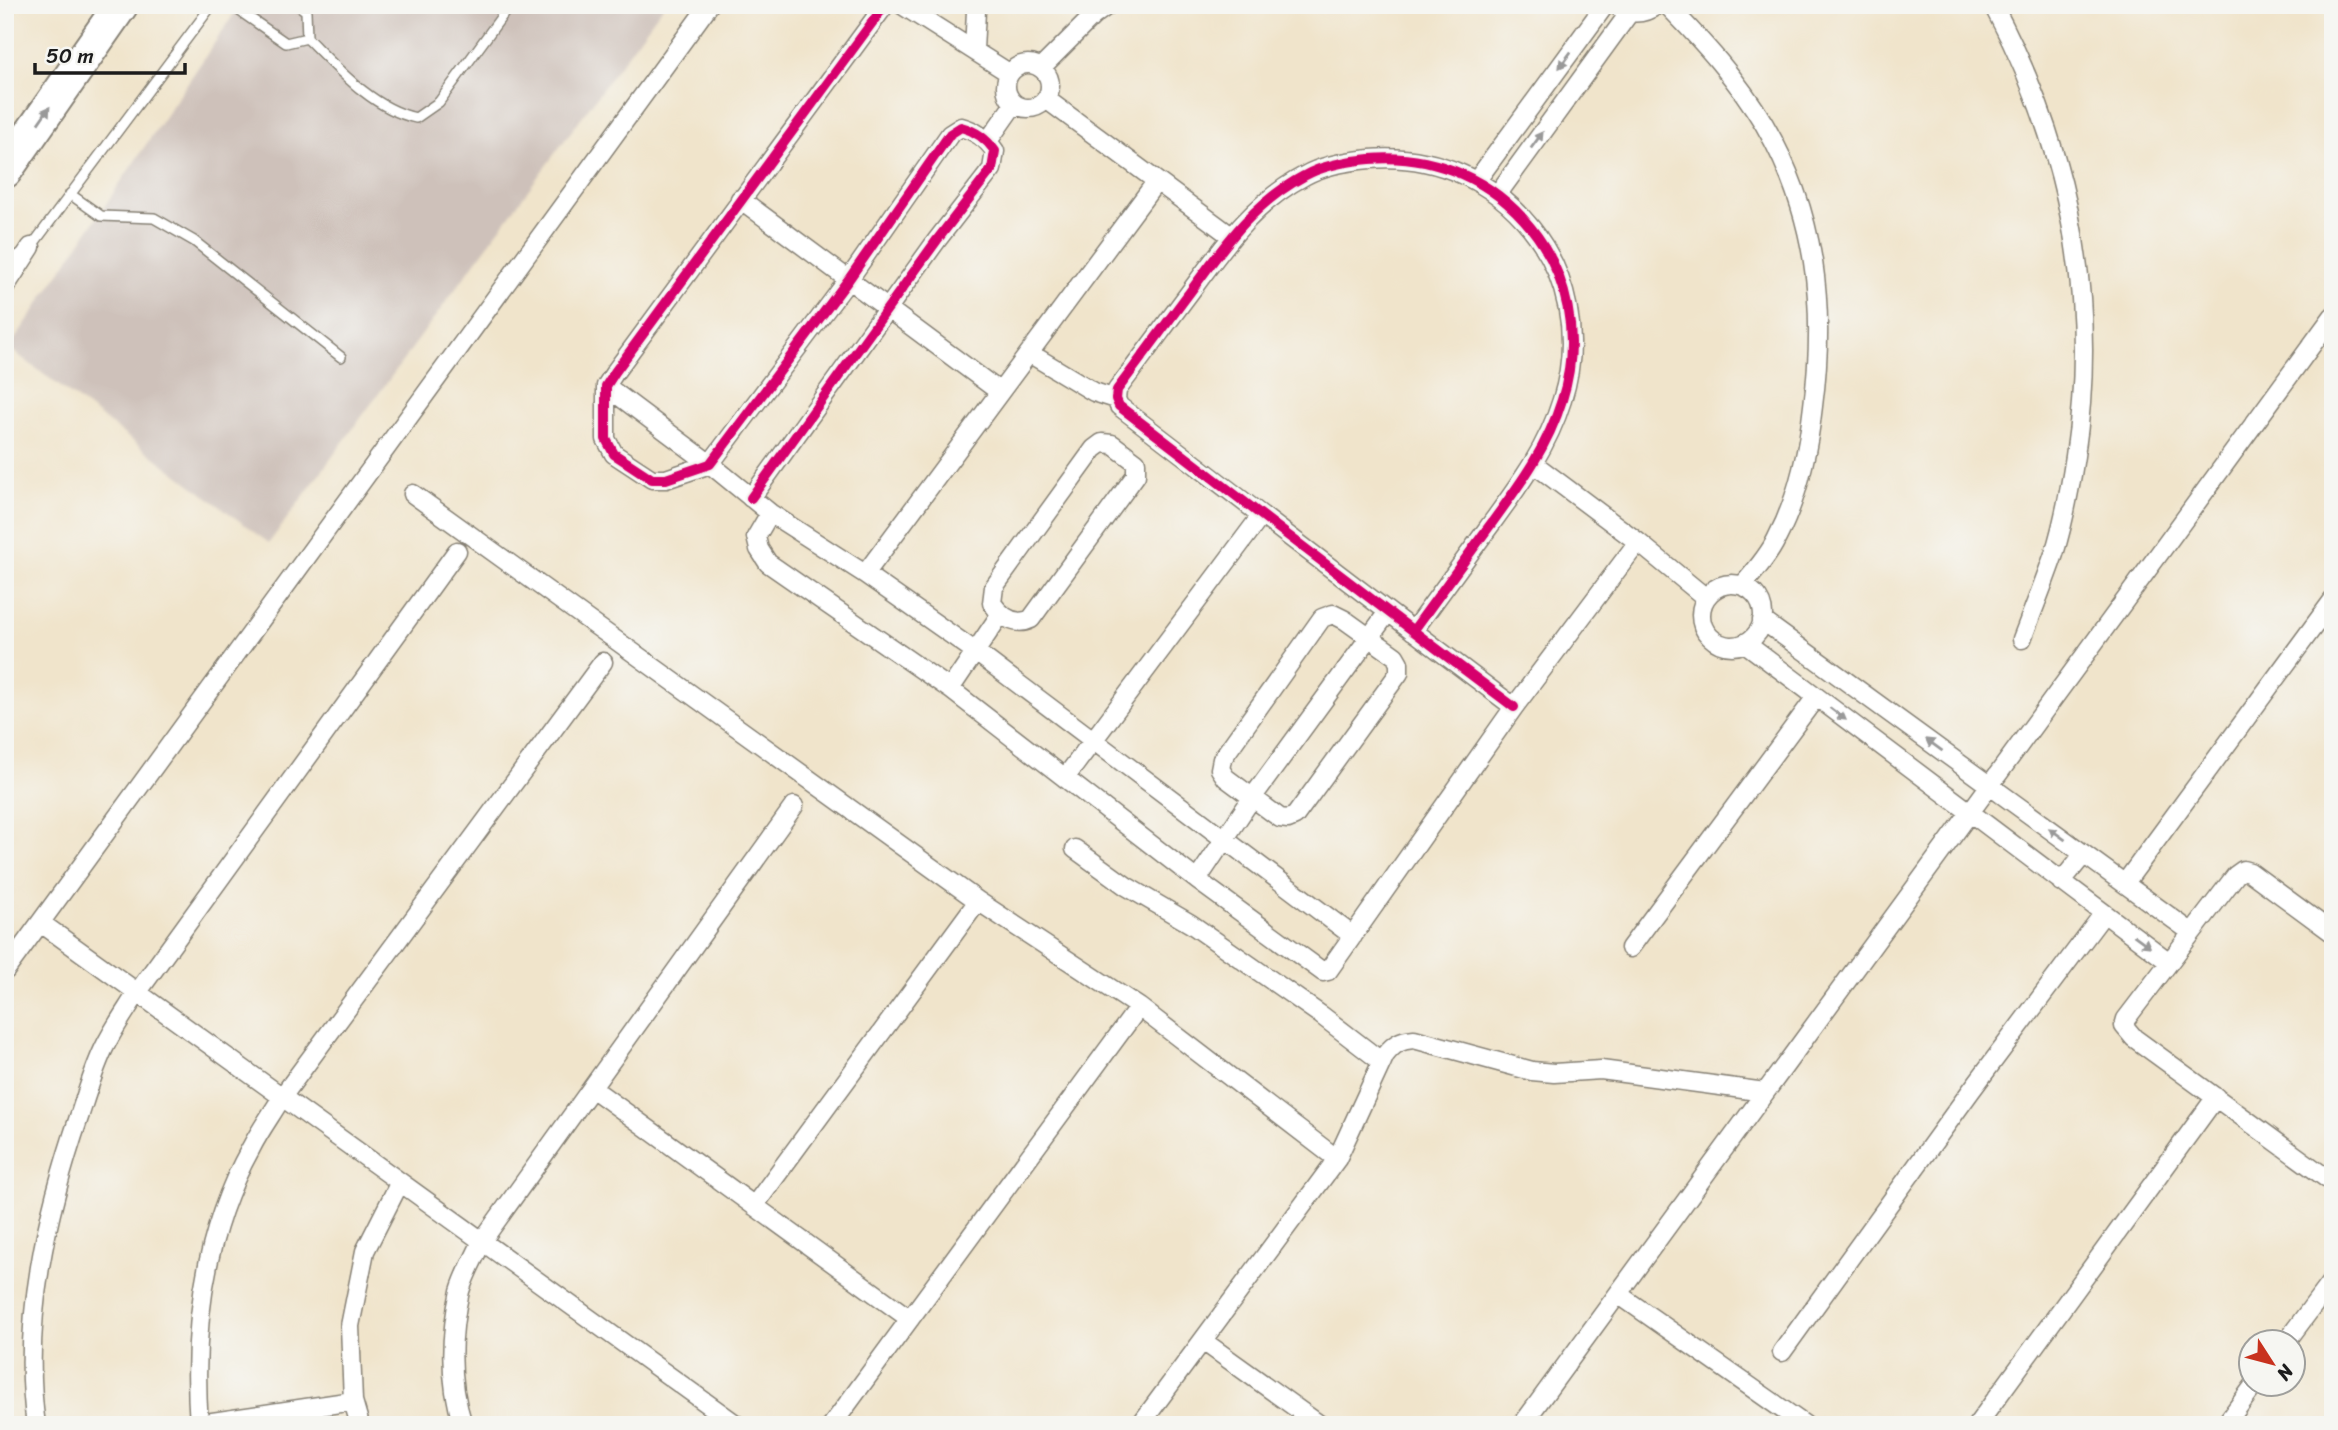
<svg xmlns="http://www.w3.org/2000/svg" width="2338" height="1430" viewBox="0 0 2338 1430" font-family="Sriracha,sans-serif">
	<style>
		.industrial { fill: #cec1ba }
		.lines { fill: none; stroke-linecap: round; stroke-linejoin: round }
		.service-casing { stroke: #868074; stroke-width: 12 }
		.minor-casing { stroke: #868074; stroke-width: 21 }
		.motorway-casing { stroke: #868074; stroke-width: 37 }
		.service { stroke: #fff; stroke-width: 9 }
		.minor { stroke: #fff; stroke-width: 18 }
		.motorway { stroke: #fff; stroke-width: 33 }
		.cycleway-casing { stroke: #f6f6f2; stroke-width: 15 }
		.cycleway { stroke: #d6006c; stroke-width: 10 }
		.oneway { fill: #999 }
	</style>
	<rect width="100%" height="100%" fill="#f6f6f2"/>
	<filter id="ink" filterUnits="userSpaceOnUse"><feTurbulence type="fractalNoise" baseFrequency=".0143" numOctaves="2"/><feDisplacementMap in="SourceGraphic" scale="14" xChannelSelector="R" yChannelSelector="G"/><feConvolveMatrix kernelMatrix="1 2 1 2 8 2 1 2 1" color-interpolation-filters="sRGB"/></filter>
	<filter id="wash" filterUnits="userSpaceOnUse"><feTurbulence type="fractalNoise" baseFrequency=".00686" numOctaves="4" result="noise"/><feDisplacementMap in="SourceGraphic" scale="28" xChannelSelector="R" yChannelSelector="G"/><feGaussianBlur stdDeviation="1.57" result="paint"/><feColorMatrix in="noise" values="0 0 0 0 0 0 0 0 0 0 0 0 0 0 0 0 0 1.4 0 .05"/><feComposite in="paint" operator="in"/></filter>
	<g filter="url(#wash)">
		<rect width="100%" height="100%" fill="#f0e4cb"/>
		<path class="industrial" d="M240 5H664L269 543 9 348Z"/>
	</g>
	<g filter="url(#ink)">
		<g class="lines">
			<g class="service-casing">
				<path id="service" d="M231 5 286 43 307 38
					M298 5 306 11 307 38C337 68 373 109 416 118L439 102 510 5
					M70 194 101 216 154 218 194 241 341 357
					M5 264 31 247 212 5"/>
			</g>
			<g class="minor-casing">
				<path id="minor" d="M902 5 1009 73
					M973 5 976 11 974 50
					M1667 5C1703 42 1738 80 1764 124 1816 213 1826 306 1813 406 1808 451 1798 498 1777 538 1769 555 1755 571 1743 585
					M1993 5C2068 146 2099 297 2075 456 2070 489 2064 522 2054 554 2044 583 2033 610 2022 639
					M1620 8C1633 15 1644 14 1657 5
					M1006 86a22 22 0 1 1 44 0a22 22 0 1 1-44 0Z
					M1041 68 1093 16 1108 5
					M1046 99 1231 236
					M988 141 1014 104
					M1477 180 1605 5
					M1497 195 1630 12
					M740 199 1000 392
					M5 287 31 247
					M1029 353 1094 392 1116 399
					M606 386 710 464 770 513 865 574 976 652 1353 936
					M1102 443 1112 444 1136 462V475L1031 619C1015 627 1001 616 992 603L994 587 1094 449Z
					M1534 464 1638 542 1706 598
					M413 494 978 901
					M751 498 937 240 992 169 995 151C986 138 976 131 961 127L950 134 849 279 710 464 666 479H652L614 454 606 439V386L615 372 885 5
					M770 513 756 537 759 549 768 563 950 689 1197 880 1323 972 1328 971 1514 707 1638 542
					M865 574 1156 182
					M1701 615a31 31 0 1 1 62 0a31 31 0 1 1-62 0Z
					M1333 614 1345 620 1395 656 1399 663V673L1295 816 1288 819 1280 818 1226 778 1220 769 1222 759 1322 618Z
					M1762 620 2191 932
					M1413 631C1438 597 1463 562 1488 528 1518 487 1547 449 1562 400 1602 273 1503 148 1370 159 1348 161 1323 165 1304 176 1253 203 1224 246 1190 292 1166 324 1142 357 1117 390L1116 399 1119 406C1251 507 1382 608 1514 707
					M1745 643 2169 962
					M950 689 1000 615
					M1065 778 1261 516
					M1075 849 1126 886 1191 924 1321 1015 1382 1062
					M1197 880 1252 798 1388 612
					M2061 882 2084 854
					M2125 883 2333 600
					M41 923 737 1425
					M2333 933 2250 872 2243 870 2236 875 2126 1019 2124 1026 2134 1038 2333 1183
					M1630 948 1816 697
					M5 971 709 5
					M592 1088 910 1319
					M754 1206 978 901 1139 1007 1337 1159
					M1618 1294 1805 1425
					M1203 1341 1320 1425
					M2286 1342 2333 1279
					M1782 1352 1970 1092 2104 913
					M36 1425C21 1321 47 1211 80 1114 87 1092 94 1069 104 1048 113 1029 126 1011 137 993L457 551
					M192 1425 353 1401
					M199 1425C192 1330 204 1232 251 1148 260 1130 272 1114 282 1097L603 662
					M360 1425 353 1401 350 1326 365 1251 400 1182
					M463 1425C449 1382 450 1335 460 1291 465 1274 475 1257 482 1241L794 806
					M832 1425 1139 1007
					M1140 1425 1337 1159 1385 1055C1394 1044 1400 1040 1414 1039L1532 1071 1554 1073 1601 1070 1765 1092
					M1522 1425 2333 316
					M1977 1425 2216 1097
					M2225 1425 2255 1384"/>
			</g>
			<g class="motorway-casing">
				<path id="motorway" d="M5 171 121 5"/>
			</g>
			<use href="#service" class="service"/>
			<use href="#minor" class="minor"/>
			<use href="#motorway" class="motorway"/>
			<g class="cycleway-casing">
				<path id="cycleway" d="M751 498 937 240 992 169 995 151C986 138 976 131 961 127L950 134 849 279 710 464 666 479H652L614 454 606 439V386L615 372 885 5
					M1413 631C1438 597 1463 562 1488 528 1518 487 1547 449 1562 400 1602 273 1503 148 1370 159 1348 161 1323 165 1304 176 1253 203 1224 246 1190 292 1166 324 1142 357 1117 390L1116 399 1119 406C1251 507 1382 608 1514 707"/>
			</g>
			<use href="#cycleway" class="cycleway"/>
		</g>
		<defs><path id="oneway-solid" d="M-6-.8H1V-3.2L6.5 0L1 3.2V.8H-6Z" transform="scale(1.75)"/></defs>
		<g class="oneway">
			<use href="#oneway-solid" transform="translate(1565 60) rotate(126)"/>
			<use href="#oneway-solid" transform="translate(44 115) rotate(-55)"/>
			<use href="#oneway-solid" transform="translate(1537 140) rotate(-54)"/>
			<use href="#oneway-solid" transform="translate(1838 714) rotate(37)"/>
			<use href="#oneway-solid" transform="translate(1934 745) rotate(-144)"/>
			<use href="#oneway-solid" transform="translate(2057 834) rotate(-144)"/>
			<use href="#oneway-solid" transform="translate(2142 941) rotate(36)"/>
		</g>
	</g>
	<rect width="2338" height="1430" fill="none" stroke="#f6f6f2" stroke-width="28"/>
	<g transform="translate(2272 1363) rotate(126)"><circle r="33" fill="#f6f6f2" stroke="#9f9f9c" stroke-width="2"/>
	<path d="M0-5L12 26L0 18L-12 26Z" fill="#c8321e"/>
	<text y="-10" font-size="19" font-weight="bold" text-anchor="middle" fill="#1c1c1c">N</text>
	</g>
	<path d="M35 63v10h150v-10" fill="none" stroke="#1c1c1c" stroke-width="3.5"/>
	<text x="46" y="63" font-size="21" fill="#1c1c1c" stroke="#f6f6f2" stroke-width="5" paint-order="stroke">50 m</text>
</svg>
